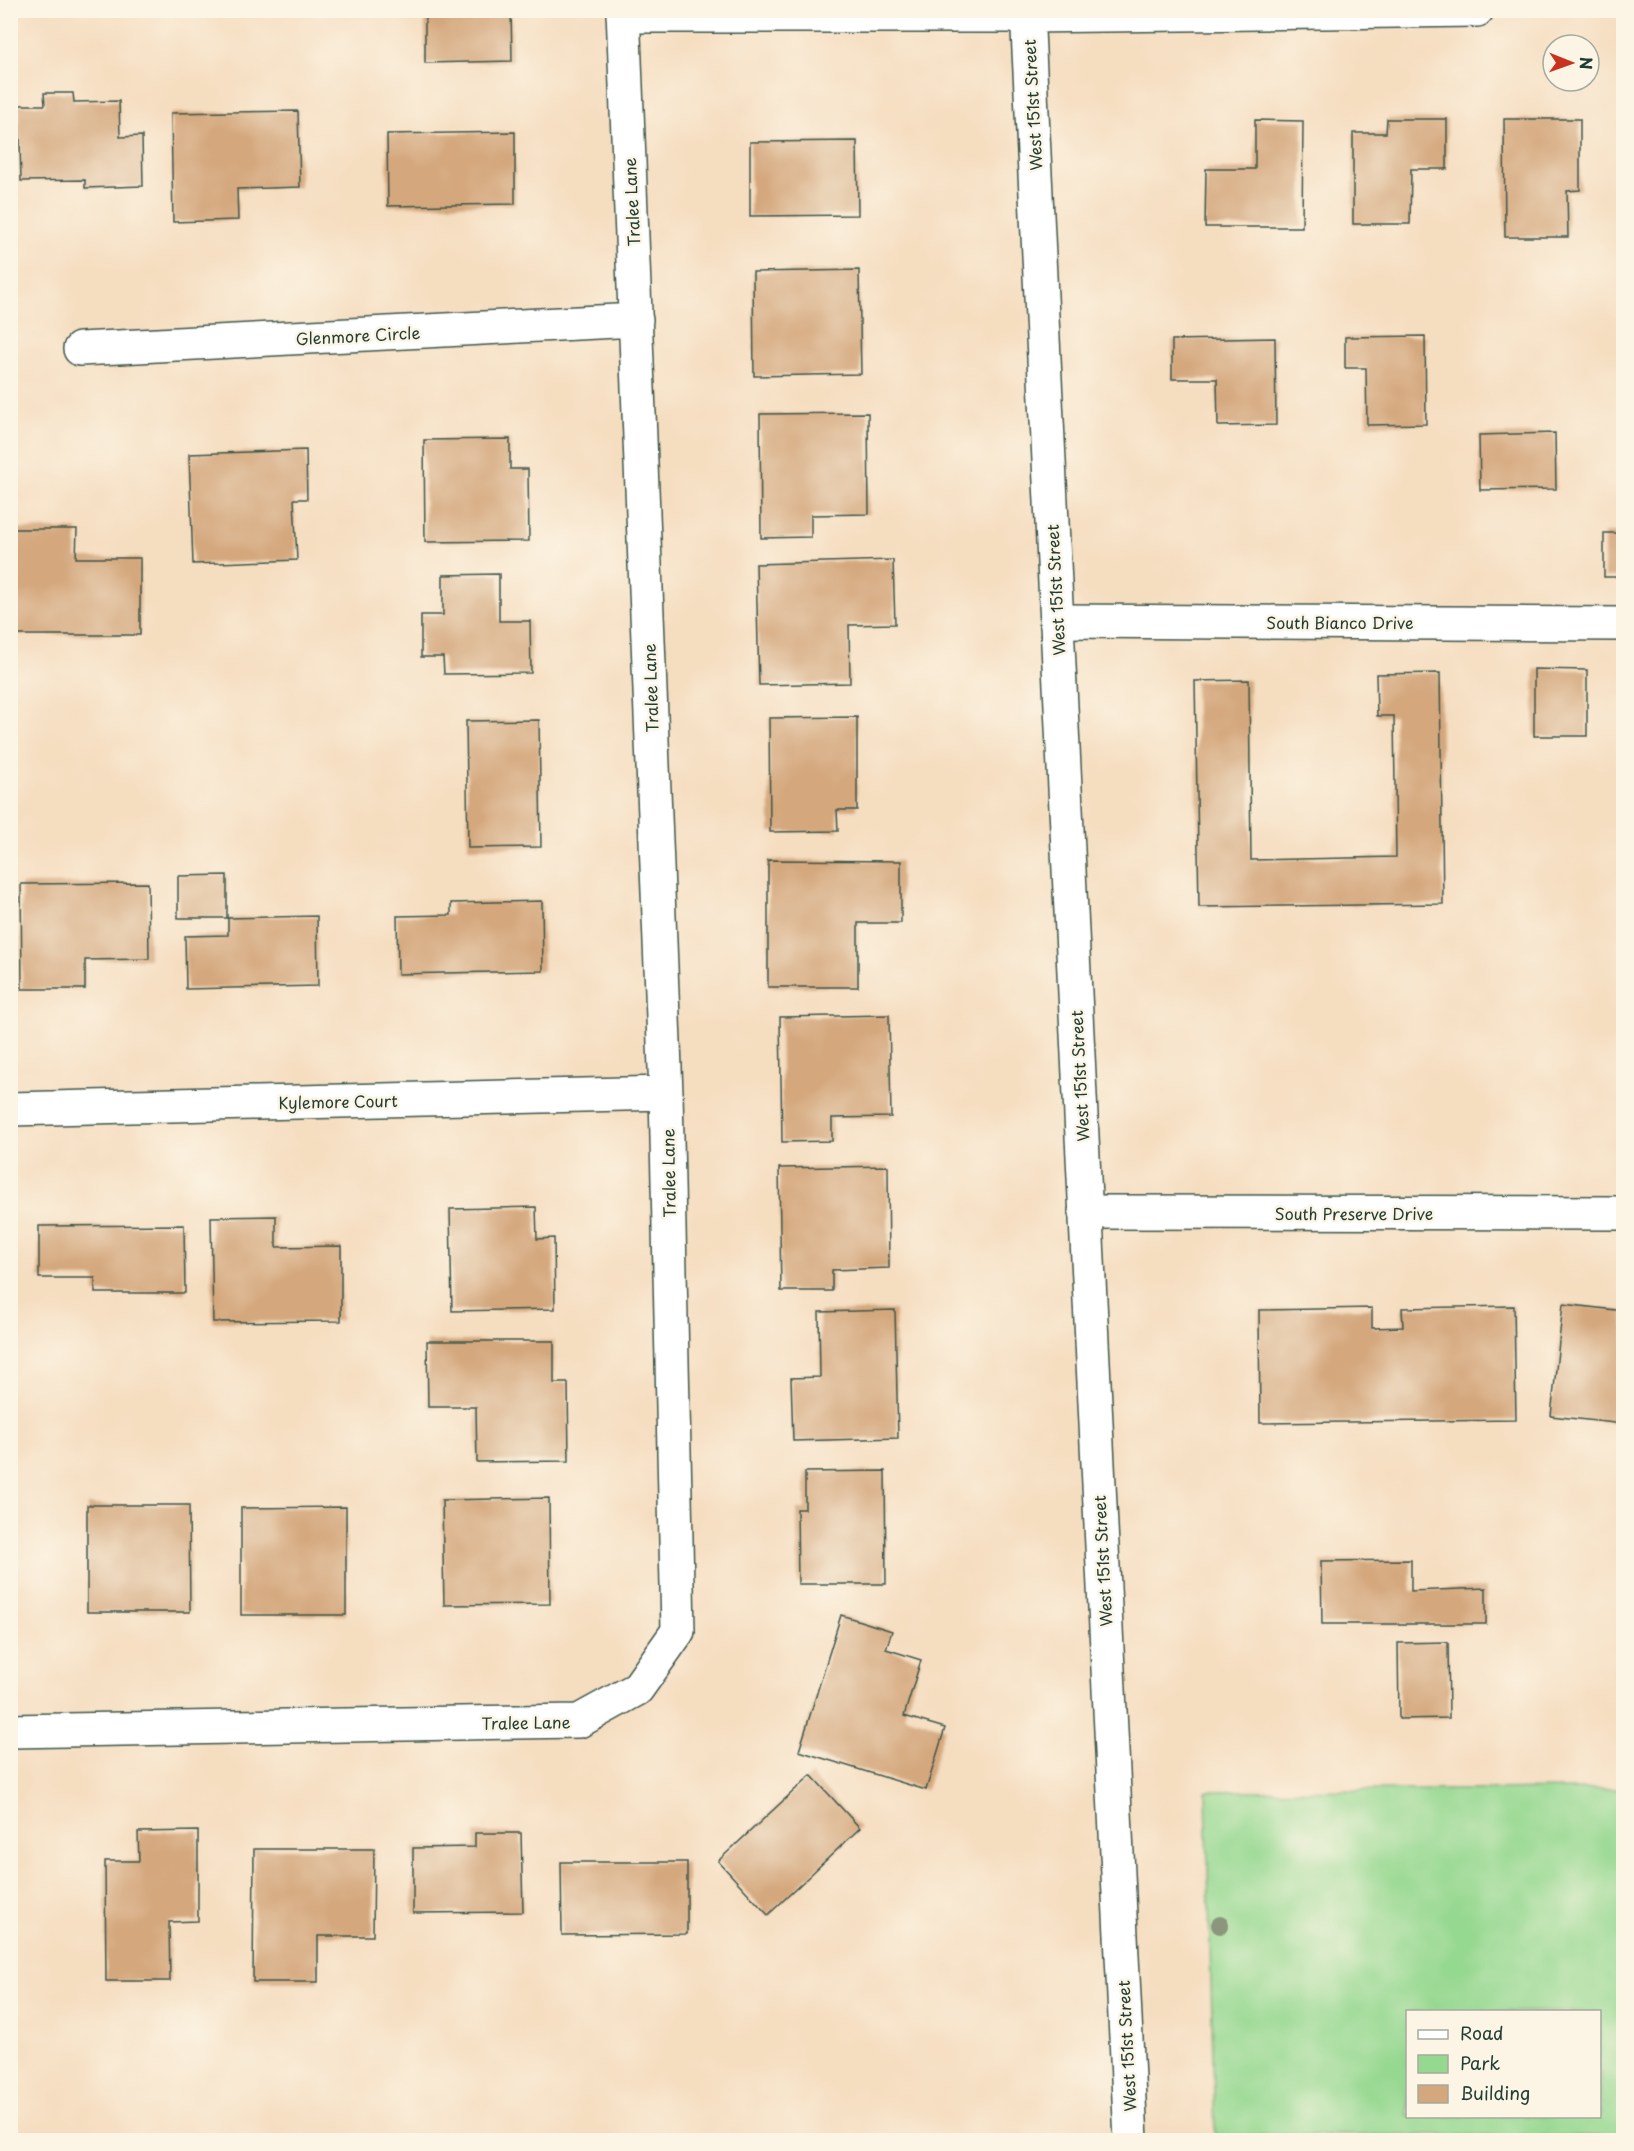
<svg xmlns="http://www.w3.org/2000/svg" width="1634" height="2151" viewBox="0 0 1634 2151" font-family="'Playpen Sans',sans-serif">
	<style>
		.green { fill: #95d890; stroke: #5a8a62; stroke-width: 1.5; fill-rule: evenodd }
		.building { fill: #d4a77d }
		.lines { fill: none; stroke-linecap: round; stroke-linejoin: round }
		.minor-casing { stroke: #3f5549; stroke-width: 36 }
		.tertiary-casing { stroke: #3f5549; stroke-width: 36 }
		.minor { stroke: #fff; stroke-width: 33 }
		.tertiary { stroke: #fff; stroke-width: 33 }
		.tree { fill: #8c967d }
		.labels { text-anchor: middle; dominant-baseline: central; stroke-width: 5; stroke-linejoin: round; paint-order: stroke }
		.street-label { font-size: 16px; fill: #1f3d34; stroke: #fcf5e5 }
	</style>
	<rect width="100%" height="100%" fill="#fcf5e5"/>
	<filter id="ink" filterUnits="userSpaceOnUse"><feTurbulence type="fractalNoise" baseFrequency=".0167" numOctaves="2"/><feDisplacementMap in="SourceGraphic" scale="12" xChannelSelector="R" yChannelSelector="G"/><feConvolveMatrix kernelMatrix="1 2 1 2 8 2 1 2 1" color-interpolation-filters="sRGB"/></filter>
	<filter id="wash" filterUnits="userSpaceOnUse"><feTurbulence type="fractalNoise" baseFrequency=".008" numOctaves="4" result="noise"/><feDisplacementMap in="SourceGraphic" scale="24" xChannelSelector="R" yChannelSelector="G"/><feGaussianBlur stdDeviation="1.35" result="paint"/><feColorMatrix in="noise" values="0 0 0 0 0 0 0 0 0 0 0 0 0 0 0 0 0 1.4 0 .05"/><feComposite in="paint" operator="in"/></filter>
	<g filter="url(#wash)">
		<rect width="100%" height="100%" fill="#f5ddc0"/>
		<path class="green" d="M1623 1789V2136L1215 2135 1206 1791ZM1408 2012H1600V2116H1408Z"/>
		<g id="blocks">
			<path class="building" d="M425 10H511L512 61 425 63Z
				M44 93H73L74 102 119 101 120 137 142 136 143 186 85 188V180L21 181 19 105H45Z
				M298 111 300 187 237 189 238 220 173 222 171 113Z
				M1387 119H1447V169H1411L1410 224H1353V133H1386Z
				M1504 119H1580V190L1567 191 1568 237H1505Z
				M1255 120 1303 121 1302 227H1205L1206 169H1255Z
				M515 132V204L388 206 387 134Z
				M857 141 858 215 750 216V142Z
				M859 270 861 374 754 376 753 272Z
				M1425 336 1426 424 1367 425 1366 368H1345V337Z
				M1275 338 1276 425 1218 426 1217 379H1172V340Z
				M868 413 869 514 811 515V537L761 538 760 414Z
				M1555 433 1556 489 1480 490 1479 435Z
				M510 439V469H528L529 541 425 542 424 440Z
				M306 450 307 499H294L297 560 193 564 189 454Z
				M12 529H77L76 558H140V635H12Z
				M1604 533H1624V577H1604Z
				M893 560 895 624 849 625 850 683 759 685 756 564Z
				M499 574V621H530L531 673 444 674 443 657H421V615H443V575Z
				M1534 669 1587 670V736H1534Z
				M1440 673 1443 904 1199 907 1195 681 1249 680 1251 860 1396 857 1394 716H1377L1376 674Z
				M857 717V810H837L838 831 770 832 769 718Z
				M539 720 541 847 468 848 466 721Z
				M768 860 901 861V923H858V987H768Z
				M227 875V918H178V876Z
				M148 883 149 959 85 960V989H22L21 884Z
				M542 901 543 971 398 974 397 916 451 915V903Z
				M317 916 318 986 186 989 185 936 228 935V918Z
				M889 1015 891 1117 832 1118V1141L782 1142 780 1017Z
				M888 1166 889 1268 832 1270V1291H781L779 1168Z
				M536 1207 537 1239 554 1238 555 1309 452 1311 450 1209Z
				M276 1216V1247L341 1246V1321L213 1322 211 1217Z
				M184 1225 185 1293H95V1278H39V1226Z
				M1563 1304 1624 1311V1424L1551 1416Z
				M1514 1306 1516 1420 1260 1423 1259 1310 1372 1308V1328L1403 1327 1402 1308Z
				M895 1310 898 1438 793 1441 791 1378 820 1377 819 1312Z
				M427 1341H554V1383H568L569 1461 477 1462 476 1407H428Z
				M885 1471 886 1584H798L797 1509H805V1472Z
				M549 1498 550 1604 444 1605 442 1500Z
				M87 1505H189L190 1612H87Z
				M346 1507V1615H241V1508Z
				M1411 1560V1591L1486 1588V1624H1322L1321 1561Z
				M841 1615 892 1631 886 1649 921 1660 904 1716 945 1728 926 1790 799 1751Z
				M1448 1642 1449 1718 1399 1719 1398 1643Z
				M811 1775 860 1828 768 1915 718 1861Z
				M198 1831V1921L169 1922 170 1981H106L105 1861H139L138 1832Z
				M475 1833H521L523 1912 413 1913V1848L475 1847Z
				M254 1849H374L373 1936H318V1982H253Z
				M561 1862H687V1934L562 1935Z"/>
		</g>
	</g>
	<g filter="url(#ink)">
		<use href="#blocks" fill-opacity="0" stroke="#3f5549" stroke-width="1.5"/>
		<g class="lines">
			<g class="minor-casing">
				<path id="minor" d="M623 16H1028L1477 10
					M80 349 636 320
					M1056 621 1624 624
					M10 1109 666 1093
					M1085 1212 1624 1213
					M10 1731 579 1721 637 1689 678 1631 666 1093 623 10"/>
			</g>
			<g class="tertiary-casing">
				<path id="tertiary" d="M1027 10 1131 2140"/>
			</g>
			<use href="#minor" class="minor"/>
			<use href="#tertiary" class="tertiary"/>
		</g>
		<circle class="tree" cx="1220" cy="1925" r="9"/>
	</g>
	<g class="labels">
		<g class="street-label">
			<text transform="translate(1032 105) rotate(-93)">West 151st Street</text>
			<text transform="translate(631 202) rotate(-93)">Tralee Lane</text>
			<text transform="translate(358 335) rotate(-3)">Glenmore Circle</text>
			<text transform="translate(1055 590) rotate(-93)">West 151st Street</text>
			<text x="1340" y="622">South Bianco Drive</text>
			<text transform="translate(650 688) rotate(-92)">Tralee Lane</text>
			<text transform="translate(1079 1076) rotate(-93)">West 151st Street</text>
			<text transform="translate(338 1101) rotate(-1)">Kylemore Court</text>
			<text transform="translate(668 1173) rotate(-91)">Tralee Lane</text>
			<text x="1354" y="1213">South Preserve Drive</text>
			<text transform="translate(1102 1561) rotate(-93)">West 151st Street</text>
			<text transform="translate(526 1722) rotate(-1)">Tralee Lane</text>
			<text transform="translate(1126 2046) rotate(-93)">West 151st Street</text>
		</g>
	</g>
	<rect width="1634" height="2151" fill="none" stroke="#fcf5e5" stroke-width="36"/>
	<rect x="1406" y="2010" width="195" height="108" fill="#fcf5e5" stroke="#a4ab9e" stroke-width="1.5"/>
	<rect x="1418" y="2030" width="30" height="9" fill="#ffffff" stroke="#a4ab9e" stroke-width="1.5"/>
	<text x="1460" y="2040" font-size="18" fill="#1f3d34">Road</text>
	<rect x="1418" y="2055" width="30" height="18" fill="#95d890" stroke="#a4ab9e" stroke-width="1.5"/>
	<text x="1460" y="2070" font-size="18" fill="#1f3d34">Park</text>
	<rect x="1418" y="2085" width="30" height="18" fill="#d4a77d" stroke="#a4ab9e" stroke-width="1.5"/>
	<text x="1460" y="2100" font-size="18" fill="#1f3d34">Building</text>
	<g transform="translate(1571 63) rotate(91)"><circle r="28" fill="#fcf5e5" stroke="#a4ab9e" stroke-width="1.5"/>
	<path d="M0-4.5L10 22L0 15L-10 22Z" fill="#c8321e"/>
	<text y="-9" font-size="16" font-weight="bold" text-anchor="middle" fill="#1f3d34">N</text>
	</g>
</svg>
